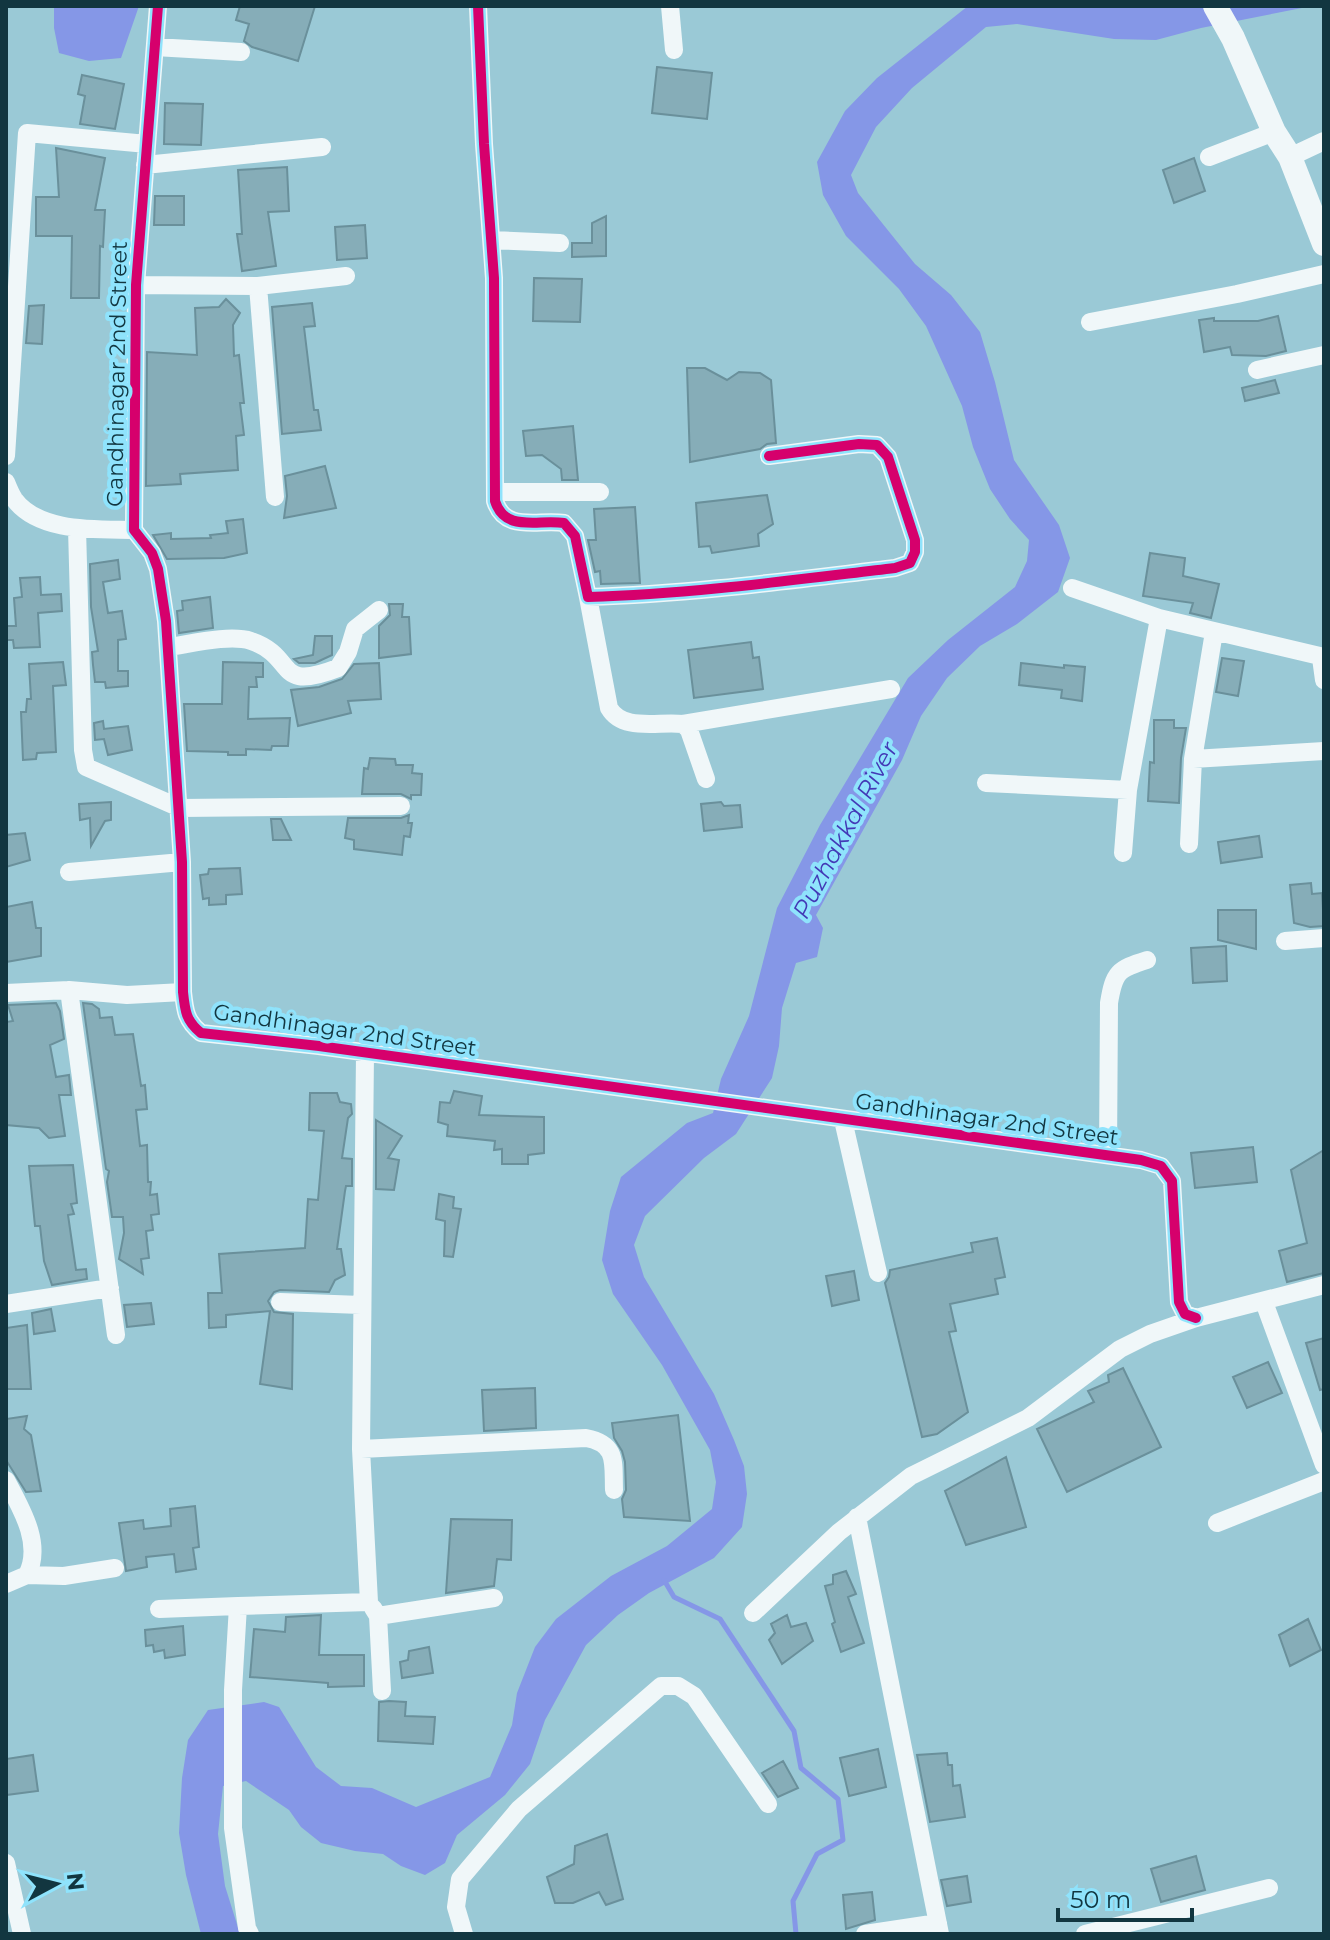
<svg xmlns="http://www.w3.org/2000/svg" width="1330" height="1940" viewBox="0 0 1330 1940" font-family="Montserrat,sans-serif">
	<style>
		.water { fill: #8597e7 }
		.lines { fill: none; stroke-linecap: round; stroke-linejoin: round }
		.stream { stroke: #8597e7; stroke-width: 5 }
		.building { fill: #86adb8; stroke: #6a909b; stroke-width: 2 }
		.minor { stroke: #f0f7f9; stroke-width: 18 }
		.major { stroke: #f0f7f9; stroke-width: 24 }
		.cycleway-casing { stroke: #8fe3fc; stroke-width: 15 }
		.cycleway { stroke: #d6006c; stroke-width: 10 }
		.labels { text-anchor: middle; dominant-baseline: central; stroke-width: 8; stroke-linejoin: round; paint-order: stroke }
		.street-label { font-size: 22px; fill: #123640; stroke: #8fe3fc }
		.water-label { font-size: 24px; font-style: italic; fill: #4339b6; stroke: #8fe3fc }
	</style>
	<rect width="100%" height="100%" fill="#9ac9d6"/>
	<path class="water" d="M54 6H139L121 58 89 61 59 53 54 28Z
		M968 6 1153 8 1162 6H1312L1201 28 1156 40 1114 39 1017 24 986 27 912 88 876 127 851 175 858 193 915 264 951 295 980 332 995 382 1014 460 1059 525 1070 558 1058 592 1017 624 980 646 947 678 921 716 902 760 816 915 823 928 817 957 796 963 782 1008 779 1046 772 1078 736 1134 704 1158 645 1216 634 1245 644 1277 714 1394 734 1440 744 1466 747 1494 742 1527 714 1558 649 1593 618 1615 586 1645 545 1720 530 1764 505 1795 457 1835 445 1863 425 1875 401 1866 383 1854 355 1851 321 1843 301 1827 289 1810 246 1781 223 1786 218 1834 225 1886 240 1934H201L186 1875 179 1833 182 1778 188 1740 208 1710 264 1702 279 1707 316 1767 341 1786 372 1788 416 1807 490 1777 512 1725 517 1693 535 1647 556 1619 611 1576 667 1546 712 1509 716 1482 710 1450 662 1365 613 1294 602 1260 610 1211 621 1177 687 1123 713 1113 721 1079 749 1016 777 908 820 825 908 678 948 640 1015 587 1027 561 1029 540 1010 519 990 489 973 447 962 406 926 326 899 289 846 236 823 195 817 162 845 111 877 78Z"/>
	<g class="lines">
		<path class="stream" d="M664 1580 674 1597 720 1619 794 1731 801 1768 838 1799 843 1840 817 1854 793 1901 796 1934"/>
	</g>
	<path class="building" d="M240 6H315L298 61 252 47 244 41 249 24 236 20Z
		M657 67 712 73 707 119 652 113Z
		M82 75 124 84 115 129 80 124 85 96 78 94Z
		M165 103 203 104 201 145 164 144Z
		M56 148 105 158 95 210H105L103 247 100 246 99 298H71L72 236H36V197H59Z
		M1194 158 1205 191 1174 203 1163 170Z
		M287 167 289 211 268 212 276 266 242 271 237 234H242L238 170Z
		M155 196H184V225H154Z
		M606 216V256L572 257V243H592V223Z
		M365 225 367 258 337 260 335 227Z
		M534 278 582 279 580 322 533 321Z
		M226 299 240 313 233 325 234 356 239 355 244 403H240L244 435 236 436 238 470 180 474 181 484 146 486 147 352 197 355 195 308 219 307Z
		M312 303 315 326 304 327 314 410H318L321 430 282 434 272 307Z
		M44 305 42 344 26 343 29 306Z
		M1278 316 1286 351 1266 356 1232 355 1230 347 1204 352 1199 320 1214 318V321H1258Z
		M687 368H705L727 380 739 372 760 373 771 380 776 443 767 444 760 449 690 462Z
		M1275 380 1279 393 1245 401 1242 388Z
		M573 426 578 480H562L561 469 542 455 526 456 523 431Z
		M325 466 336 508 284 518 287 496 285 476Z
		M767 495 773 524 758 534 759 546 712 553 710 546 699 547 696 503Z
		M635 507 640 583 601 584 600 571 595 572 588 540H596L594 509Z
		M243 519 247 553 224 558 167 559 153 535 171 533V539L211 538 210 535 228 533 226 521Z
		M1150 553 1185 558 1183 576 1219 584 1211 618 1190 613 1193 603 1143 596Z
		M118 560 120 579 103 582 108 613 122 611 126 639 118 640V671H128V686L106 688 105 682H95L93 665 92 652 98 651 91 607 90 564Z
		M40 577 41 595 61 594 62 611 38 613 40 647 14 648 13 640H6V626H16L14 598 22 597 20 578Z
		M210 597 213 628 179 633 177 611 183 610 182 601Z
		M389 604H403L402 617H409L411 654 379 658V626L390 615Z
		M315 636H332V655L315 663H299L294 659 313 655Z
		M751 642 753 658 759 657 763 689 694 698 688 650Z
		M1222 658 1244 661 1238 696 1216 692Z
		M63 662 66 685 53 686 56 752 37 753 36 759 23 760 21 712H26L27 699H31L29 664Z
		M223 662 263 663V677H256L257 687H249L248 719 290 718 288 746H272L271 750 246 749V755H228V752L187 751 184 704H222Z
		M379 663 381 699 348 701 351 713 298 726 291 690 319 687 342 679 354 664Z
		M1021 663 1064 668V665L1085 667 1082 701 1061 698 1062 690 1019 685Z
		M1154 720H1174V728H1186L1181 758 1179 803 1148 801 1150 762 1154 763Z
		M103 721 104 729 128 726 132 750 108 755 104 739 95 740 94 723Z
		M370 758 395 759 396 765H413L412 773 422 774 421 795H411V799L401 794H362L364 768 368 769Z
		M111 802V820L105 821 91 846 90 818 80 820 79 804Z
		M721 802 724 806 740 805 742 827 704 831 701 804Z
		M409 815 408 823H412L410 837 404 836 402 855 354 849V840L345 838 348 818H401Z
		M271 819H281L291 840H273Z
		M25 833 30 860 6 867V835Z
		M1259 836 1262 857 1221 863 1218 842Z
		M240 868 242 894 226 895V904L209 905V898L203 899 200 875 208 874 209 869Z
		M1311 883 1312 894 1322 893 1324 926 1310 927 1294 923 1290 885Z
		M32 902 36 928H41V956L6 962V907Z
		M1218 910H1256V949L1218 940Z
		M1226 946 1227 981 1193 983 1191 948Z
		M56 1003 60 1011 64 1039 50 1045 56 1077 69 1075 71 1095H59L65 1136 49 1138 39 1128 6 1125V1022L13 1021 8 1005Z
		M83 1003 92 1004 99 1009 100 1018 112 1017 115 1035 133 1034 141 1086 145 1085 147 1109 136 1110 140 1146 147 1145 148 1182H151L150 1195 157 1194 159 1214 151 1215 153 1230 146 1231 149 1258 141 1259 143 1274 119 1259 124 1233 123 1217H112L107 1182 109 1171 106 1169Z
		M454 1091 482 1096 479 1115 544 1117V1153L528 1155V1164H502V1149L494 1150 495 1141 447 1136 448 1125 438 1122 440 1102 450 1103Z
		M310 1093H337L340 1102 351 1104 352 1114 348 1118 342 1158 352 1159V1186H346L345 1191 337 1249H341L345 1275 335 1280 329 1292 280 1290 274 1292 268 1301 274 1312 293 1314 292 1389 260 1384 270 1311 226 1315V1327L209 1328 208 1293H222L219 1254 305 1248 308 1199 318 1200 324 1131 309 1130Z
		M376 1120 402 1136 388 1158 399 1160 394 1190 376 1189Z
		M1253 1147 1257 1182 1195 1188 1191 1153Z
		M1324 1150V1273L1287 1282 1279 1251 1307 1243 1291 1170Z
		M73 1165 77 1203 71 1204 74 1214 68 1215 76 1270 86 1269 87 1279 52 1285 44 1261 40 1226H35L29 1166Z
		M439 1194 454 1197 453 1208 461 1209 453 1257 444 1256 445 1221 436 1219Z
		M997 1238 1005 1277 995 1279 998 1294 950 1304 956 1331 949 1332 968 1412 937 1434 922 1437 885 1283 889 1277 890 1270 973 1252 971 1243Z
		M854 1271 859 1300 832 1306 826 1276Z
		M151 1303 154 1324 127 1327 124 1305Z
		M51 1309 55 1331 34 1334 32 1313Z
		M27 1325 31 1389H6V1328Z
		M1324 1338V1389L1320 1390 1306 1343Z
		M1268 1362 1282 1393 1247 1408 1233 1377Z
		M1123 1368 1161 1447 1067 1492 1037 1429 1094 1402 1088 1391 1109 1382 1108 1375Z
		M535 1388 536 1428 484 1431 482 1390Z
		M678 1415 690 1521 624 1517 622 1499 626 1490 625 1462 622 1451 614 1438 612 1423Z
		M27 1416 24 1429 31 1435 41 1491 26 1492 6 1460V1419Z
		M1006 1457 1026 1527 966 1545 945 1491Z
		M195 1506 199 1547 193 1548 196 1569 176 1572 174 1554 146 1557 147 1567 126 1571 119 1523 143 1520 144 1529 171 1526 170 1509Z
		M451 1519 512 1520 511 1560 497 1559 494 1586 446 1593Z
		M846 1571 856 1594 848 1597 864 1643 841 1652 832 1624 835 1622 825 1586 833 1584V1575Z
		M321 1615 319 1655H364V1686L328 1687V1683L250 1677 254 1629 285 1632 286 1617Z
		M787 1615 791 1627 806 1623 813 1641 782 1664 769 1640 775 1633 771 1624Z
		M1308 1619 1321 1650 1290 1666 1279 1635Z
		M183 1626 185 1655 165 1658 164 1650 154 1652 153 1645 146 1646 145 1630Z
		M429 1647 433 1673 402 1678 400 1662 408 1660 409 1651Z
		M389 1701 406 1702 405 1716 435 1717 433 1744 378 1741 379 1702Z
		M878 1749 886 1787 849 1796 840 1758Z
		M947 1753 948 1765H952L953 1786 960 1785 965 1817 930 1822 917 1755Z
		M33 1755 38 1791 6 1795V1759Z
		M783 1761 798 1788 778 1797 762 1773Z
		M607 1834 623 1899 606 1905 599 1892 573 1903H555L547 1877 574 1864 575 1846Z
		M1196 1856 1205 1890 1161 1902 1151 1869Z
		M967 1876 971 1902 947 1906 941 1880Z
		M872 1892 875 1920 846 1929 843 1895Z"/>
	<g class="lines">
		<path class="minor" d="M158 6 136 285 134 530 152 553 158 569 166 621 182 862 183 992C185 1011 186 1021 201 1033L319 1046 1141 1160 1161 1166 1172 1181 1179 1302 1185 1314 1196 1318
			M478 6 484 144 494 278 495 501C505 533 538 519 564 523L575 536 588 597C691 594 793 580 895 568L910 563 915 552V540L888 457 877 445 859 444 769 456
			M670 6 674 50
			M155 47 241 52
			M1209 157 1274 132
			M1290 157 1324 141
			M145 165 322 147
			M493 240 560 243
			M136 285 258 286 275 497
			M258 286 346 276
			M1090 322 1237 294 1324 274
			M1257 370 1324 355
			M6 456 27 133 147 144
			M6 482C8 487 11 494 14 499 39 533 97 529 134 530
			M495 492H600
			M77 528 83 750 86 767 180 808 401 806
			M1072 588 1159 618
			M588 597 609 708C623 732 658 721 683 724L689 730 706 779
			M168 647C190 644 230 634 251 641 298 657 273 693 338 668L348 652 355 629 379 610
			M1321 658 1324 680
			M683 724 891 689
			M1193 759 1324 751
			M986 783 1128 790 1159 618 1324 657
			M1189 844 1193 759 1214 632
			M1123 853 1128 790
			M69 872 182 862
			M1285 941 1324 938
			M69 990 116 1335
			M6 993 69 990 127 995 183 992
			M843 1120 878 1273
			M1108 1155 1109 1003C1114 972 1118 969 1147 960
			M280 1302 361 1305
			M1264 1302 1324 1465
			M6 1304 110 1288
			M361 1449 586 1438C618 1444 613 1463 614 1490
			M6 1480C21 1508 43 1544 27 1575L6 1584
			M857 1517 940 1934
			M1217 1523 1324 1481
			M27 1575 64 1576 115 1568
			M373 1608 378 1616 382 1691
			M159 1609 238 1606
			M753 1613 839 1532 911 1476 1028 1418 1120 1349 1150 1334 1196 1318 1324 1285
			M378 1616 494 1598
			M6 1863 22 1934
			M250 1934 247 1928 233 1828V1690L238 1606 369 1602 361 1449 365 1053
			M464 1934 456 1907 460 1879 519 1809 661 1686H678L694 1696 768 1804
			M865 1934 938 1923
			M1085 1934 1269 1888"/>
		<path class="major" d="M1215 6 1233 38 1274 132 1290 157 1324 244"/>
		<g class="cycleway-casing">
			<path id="cycleway" d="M158 6 136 285 134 530 152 553 158 569 166 621 182 862 183 992C185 1011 186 1021 201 1033L319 1046 1141 1160 1161 1166 1172 1181 1179 1302 1185 1314 1196 1318
				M478 6 484 144 494 278 495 501C505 533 538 519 564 523L575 536 588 597C691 594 793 580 895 568L910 563 915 552V540L888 457 877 445 859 444 769 456"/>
		</g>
		<use href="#cycleway" class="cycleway"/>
	</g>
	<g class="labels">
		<g class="street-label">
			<text transform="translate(117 374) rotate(-89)">Gandhinagar 2nd Street</text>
			<text transform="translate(345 1030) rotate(8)">Gandhinagar 2nd Street</text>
			<text transform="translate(987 1119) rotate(8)">Gandhinagar 2nd Street</text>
		</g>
		<g class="water-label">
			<text transform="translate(845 830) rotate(-62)">Puzhakkal River</text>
		</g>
	</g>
	<rect width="1330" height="1940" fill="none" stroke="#123640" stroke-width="16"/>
	<g transform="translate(56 1884) rotate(83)" stroke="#8fe3fc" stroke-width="6" paint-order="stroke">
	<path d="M0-6L14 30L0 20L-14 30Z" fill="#123640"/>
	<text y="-12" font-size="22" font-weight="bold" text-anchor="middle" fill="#123640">N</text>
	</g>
	<path d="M1058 1908v12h134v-12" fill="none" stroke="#123640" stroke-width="4"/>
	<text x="1070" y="1908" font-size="24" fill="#123640" stroke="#8fe3fc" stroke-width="6" paint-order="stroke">50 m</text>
</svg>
